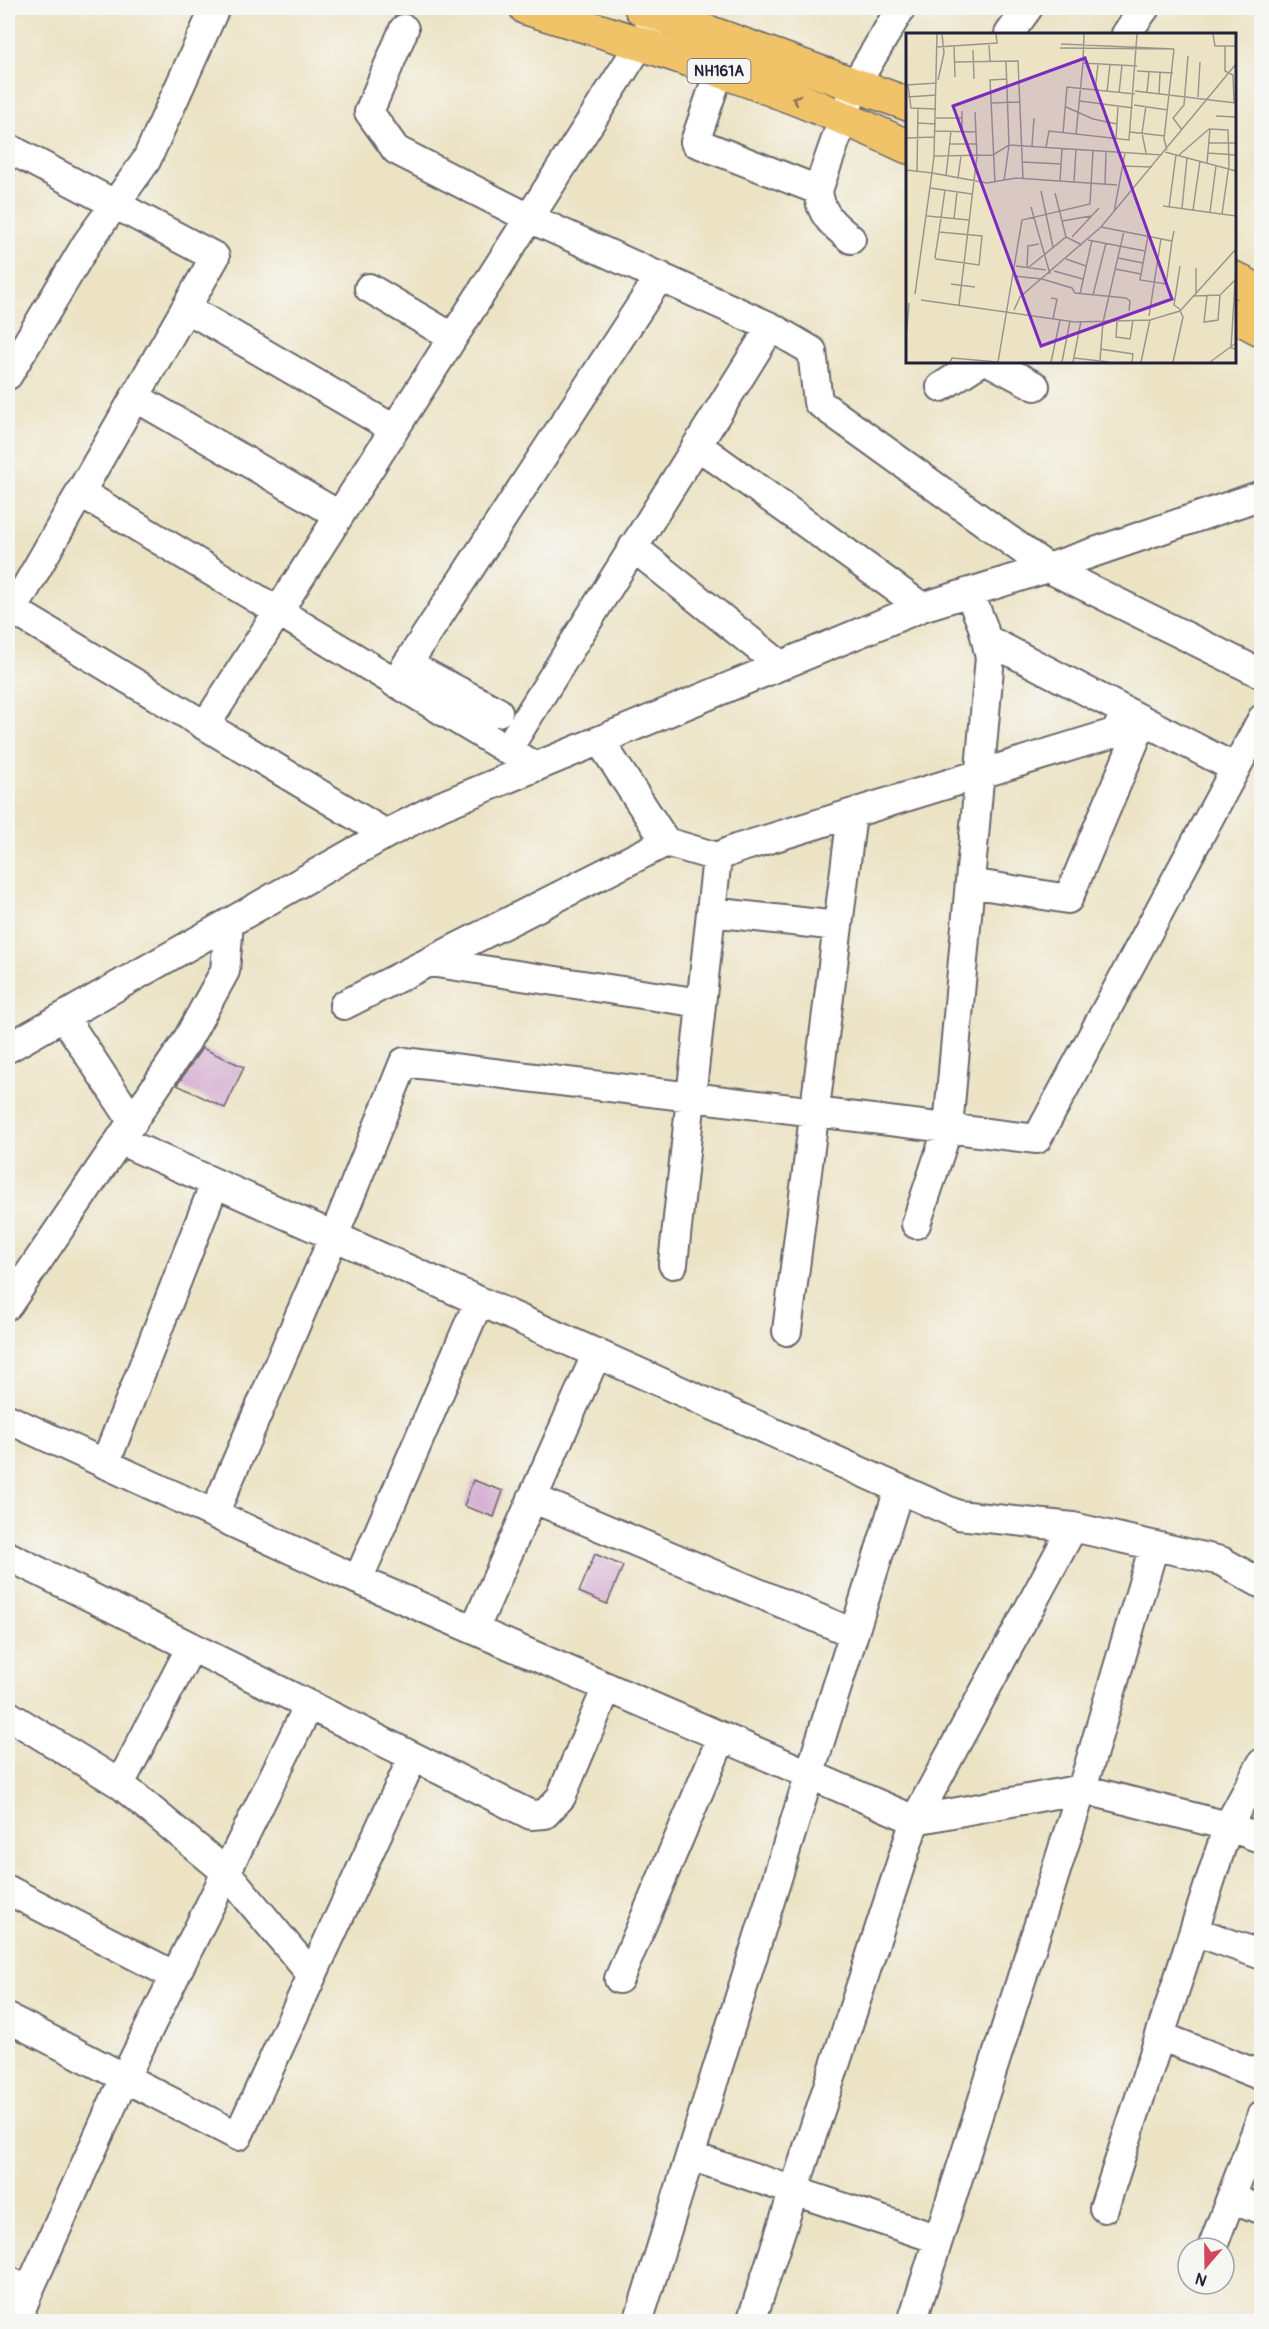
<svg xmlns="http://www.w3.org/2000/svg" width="1269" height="2329" viewBox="0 0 1269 2329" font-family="Pangolin,sans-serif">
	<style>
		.building { fill: #d4acd0 }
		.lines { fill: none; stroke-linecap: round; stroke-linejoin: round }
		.minor-casing { stroke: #69666b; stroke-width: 32 }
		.highway-casing { stroke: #69666b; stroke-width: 36 }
		.minor { stroke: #fff; stroke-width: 28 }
		.highway { stroke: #f1c369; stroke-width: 33 }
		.oneway { stroke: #8a7252 }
		.labels { text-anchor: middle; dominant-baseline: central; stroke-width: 4.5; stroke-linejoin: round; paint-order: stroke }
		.shield { fill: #f6f6f2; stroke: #626272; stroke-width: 1.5 }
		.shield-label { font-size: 15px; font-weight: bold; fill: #22223b }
		.inset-road { fill: none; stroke: #9b968d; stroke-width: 1.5 }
		.view { fill: #7b2cbf; fill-opacity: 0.15; stroke: #7b2cbf; stroke-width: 3 }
		.inset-edge { fill: none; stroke: #22223b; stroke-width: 3 }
	</style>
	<rect width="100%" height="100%" fill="#f6f6f2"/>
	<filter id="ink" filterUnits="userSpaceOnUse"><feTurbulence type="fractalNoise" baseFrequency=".0167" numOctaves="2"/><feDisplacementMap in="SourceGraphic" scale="12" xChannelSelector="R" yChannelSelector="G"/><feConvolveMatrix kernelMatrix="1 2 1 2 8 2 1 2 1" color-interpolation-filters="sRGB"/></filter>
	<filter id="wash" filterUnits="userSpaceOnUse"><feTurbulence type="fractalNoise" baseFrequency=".008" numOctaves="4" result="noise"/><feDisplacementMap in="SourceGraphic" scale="24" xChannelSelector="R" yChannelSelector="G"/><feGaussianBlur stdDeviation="1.35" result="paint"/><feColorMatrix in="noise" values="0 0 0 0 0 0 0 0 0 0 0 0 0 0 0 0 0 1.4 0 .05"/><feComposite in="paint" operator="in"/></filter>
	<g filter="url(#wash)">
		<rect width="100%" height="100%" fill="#ece3c4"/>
		<g id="blocks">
			<path class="building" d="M202 1048 244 1067 225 1108 177 1085Z
				M473 1480 503 1491 494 1517 464 1506Z
				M595 1554 623 1566 607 1604 579 1592Z"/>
		</g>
	</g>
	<g filter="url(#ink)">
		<use href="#blocks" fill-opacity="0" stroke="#69666b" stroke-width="1.5"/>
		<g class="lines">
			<g class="minor-casing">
				<path id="minor" d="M404 29 369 112 396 150 529 218 771 327 812 351 818 402 1048 568 1262 674
					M1009 34 1028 8
					M1126 34 1145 8
					M727 48 695 142 818 190
					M8 148 215 257 13 610
					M851 239C833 225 820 214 818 190L855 85 901 8
					M369 288 452 337
					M186 308 394 429
					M990 362 1035 386
					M8 375 87 243 146 161 215 8
					M941 387 980 362
					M135 397 339 515
					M697 445 922 607
					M80 492 536 767
					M633 547 780 665
					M8 607 386 834
					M986 639 1235 768
					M407 664 498 712
					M395 683 660 276
					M205 726 651 27
					M600 741 666 842 717 857 736 849 1114 733 1128 713
					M507 750 771 327
					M970 883 1068 899 1143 721
					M711 912 838 926
					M430 962 701 1003
					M344 1005 666 842
					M64 1017 133 1122
					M8 1048 386 834 441 806 922 607 1048 568 1262 495
					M121 1141 958 1515 1073 1527 1221 1561 1262 1584
					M916 1224 948 1128 990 657 983 627 969 592
					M673 1264 717 857
					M8 1305 186 1042 225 971 229 923
					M787 1331 852 814
					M8 1419 340 1572 915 1820 1082 1789 1228 1826 1262 1839
					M105 1464 215 1183
					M532 1498 853 1633
					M214 1514 334 1236 404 1062 1037 1139 1262 719
					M8 1556 531 1815 545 1814 561 1797 607 1687
					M358 1580 479 1301
					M474 1630 597 1353
					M8 1715 120 1784 226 1872 311 1974
					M120 1784 191 1647
					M8 1890 175 1976
					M1194 1931 1262 1955
					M619 1979 722 1737
					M8 2018 238 2136 413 1757
					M1160 2036 1262 2076
					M690 2156 938 2239
					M1231 2198 1262 2210
					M1104 2208 1228 1826 1262 1763
					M1212 2248 1262 2116
					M8 2281 29 2290 124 2079 309 1705
					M16 2322 29 2290
					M638 2322 899 1489
					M751 2322 915 1820 1073 1527
					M912 2322 1082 1789 1154 1546"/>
			</g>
			<g class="highway-casing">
				<path id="highway" d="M526 8C655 47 786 89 908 147
					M641 8 908 104
					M1234 278 1262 293
					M1234 315 1262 330"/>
			</g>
			<use href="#minor" class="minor"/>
			<use href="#highway" class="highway"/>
		</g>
		<defs><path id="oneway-chevron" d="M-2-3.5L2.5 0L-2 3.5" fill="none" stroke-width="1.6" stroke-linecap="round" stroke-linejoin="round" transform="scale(1.5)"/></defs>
		<use class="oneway" href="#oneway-chevron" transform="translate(796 99) rotate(-160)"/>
	</g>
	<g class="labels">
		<rect class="shield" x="687.5" y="59" width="63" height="24" rx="4.5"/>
		<g class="shield-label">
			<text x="719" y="71">NH161A</text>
		</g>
	</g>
	<g transform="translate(906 33)">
		<rect width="330" height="330" fill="#ece3c4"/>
		<path class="inset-road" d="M307 1 309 13H330M83 10 84 29M48 13 49 44M319 13V38L327 42 328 70M31 14 91 10 90 1M154 15 268 16 155 11M67 17 68 46M49 29 112 28 117 146M177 30 178 1M231 38 267 40M32 47 38 20 36 1M0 52 31 50M2 52 5 75 30 76M189 58 192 31M229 58 330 70M201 59 204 31M241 59 243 39M213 60 216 32M253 61 254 40M2 64 30 62M292 64 294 29M174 68 227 75M85 70 114 69M228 72 262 77M160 74 187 86 211 91M310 83 330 84M30 85H56M12 90 30 91M276 97 267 85 278 72 282 23M29 98 70 99M56 99V78M224 99 259 103M157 100 161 54 229 61M170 101 177 30 231 33M0 105 29 104M210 106 212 73M303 110H330M44 111H70M126 113 128 85M140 114 143 98 223 107 231 1M261 117 258 106 268 16M259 119 330 138M240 120 236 100 240 73M302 120 330 122M273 122 303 96 322 97 323 132 316 181M28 123 31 1M117 129 155 131M301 130 304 96M216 133 246 134M0 137 26 140 28 123 87 122 103 112 256 122M11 139 12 75M40 143 45 98M52 145 55 123M98 148 103 112 100 29M154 148 156 115M89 149 84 47 101 46M168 149 170 116M199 152 200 118M24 155 66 161M135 158 147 214M149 160 160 204M257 173 330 183M125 174 144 241M263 174 270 122M276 175 281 125M287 177 294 128M208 179 219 120M304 179 310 133M21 183 63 187M48 186 51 159M156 188 185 183M195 194 266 208 268 198M33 199 76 203 73 232 30 226 29 224 33 199 39 157M242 203 234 247 260 251 266 208M166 204 193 175M182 207 239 218M212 225 237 230M160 226 180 233M110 233 140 237M274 233 268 272 275 277M121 234 122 213 133 211M123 234 160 204 176 212M330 235 325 315 330 316M209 236 235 241M148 238 177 246M108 243 136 246 166 255 169 260 220 265 224 268 223 278M45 251 69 254M9 261 26 140 81 150 110 145 211 152M174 261 186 207M290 261V235M187 262 200 210M288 263 314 262M301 263 298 289 312 287 314 262 329 247M145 265 151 266 147 286M15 267 169 289 244 287 274 278 277 284 267 329M53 272 71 123 69 79M108 277 114 264 195 194 330 31M274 278 330 216M243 283 255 206M211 289 210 304 224 306 227 287M0 306 3 270M194 316 227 321 226 329M168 325 203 329M194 327 197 289 218 198M44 329 46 325 92 329M92 329 116 187 184 171 187 117M145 329 154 287M156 329 164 288M167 329 175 288M235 329 244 287M304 329 330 310"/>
		<path class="view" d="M179 25 266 266 135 313 47 73Z"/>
		<rect width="330" height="330" class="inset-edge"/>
	</g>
	<rect width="1269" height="2329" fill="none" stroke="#f6f6f2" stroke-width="30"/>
	<g transform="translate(1206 2266) rotate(200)"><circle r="28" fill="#f6f6f2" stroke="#a1a1a9" stroke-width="1.5"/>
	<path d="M0-4.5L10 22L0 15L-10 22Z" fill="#d1495b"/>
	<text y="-9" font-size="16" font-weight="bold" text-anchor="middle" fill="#22223b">N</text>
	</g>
</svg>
